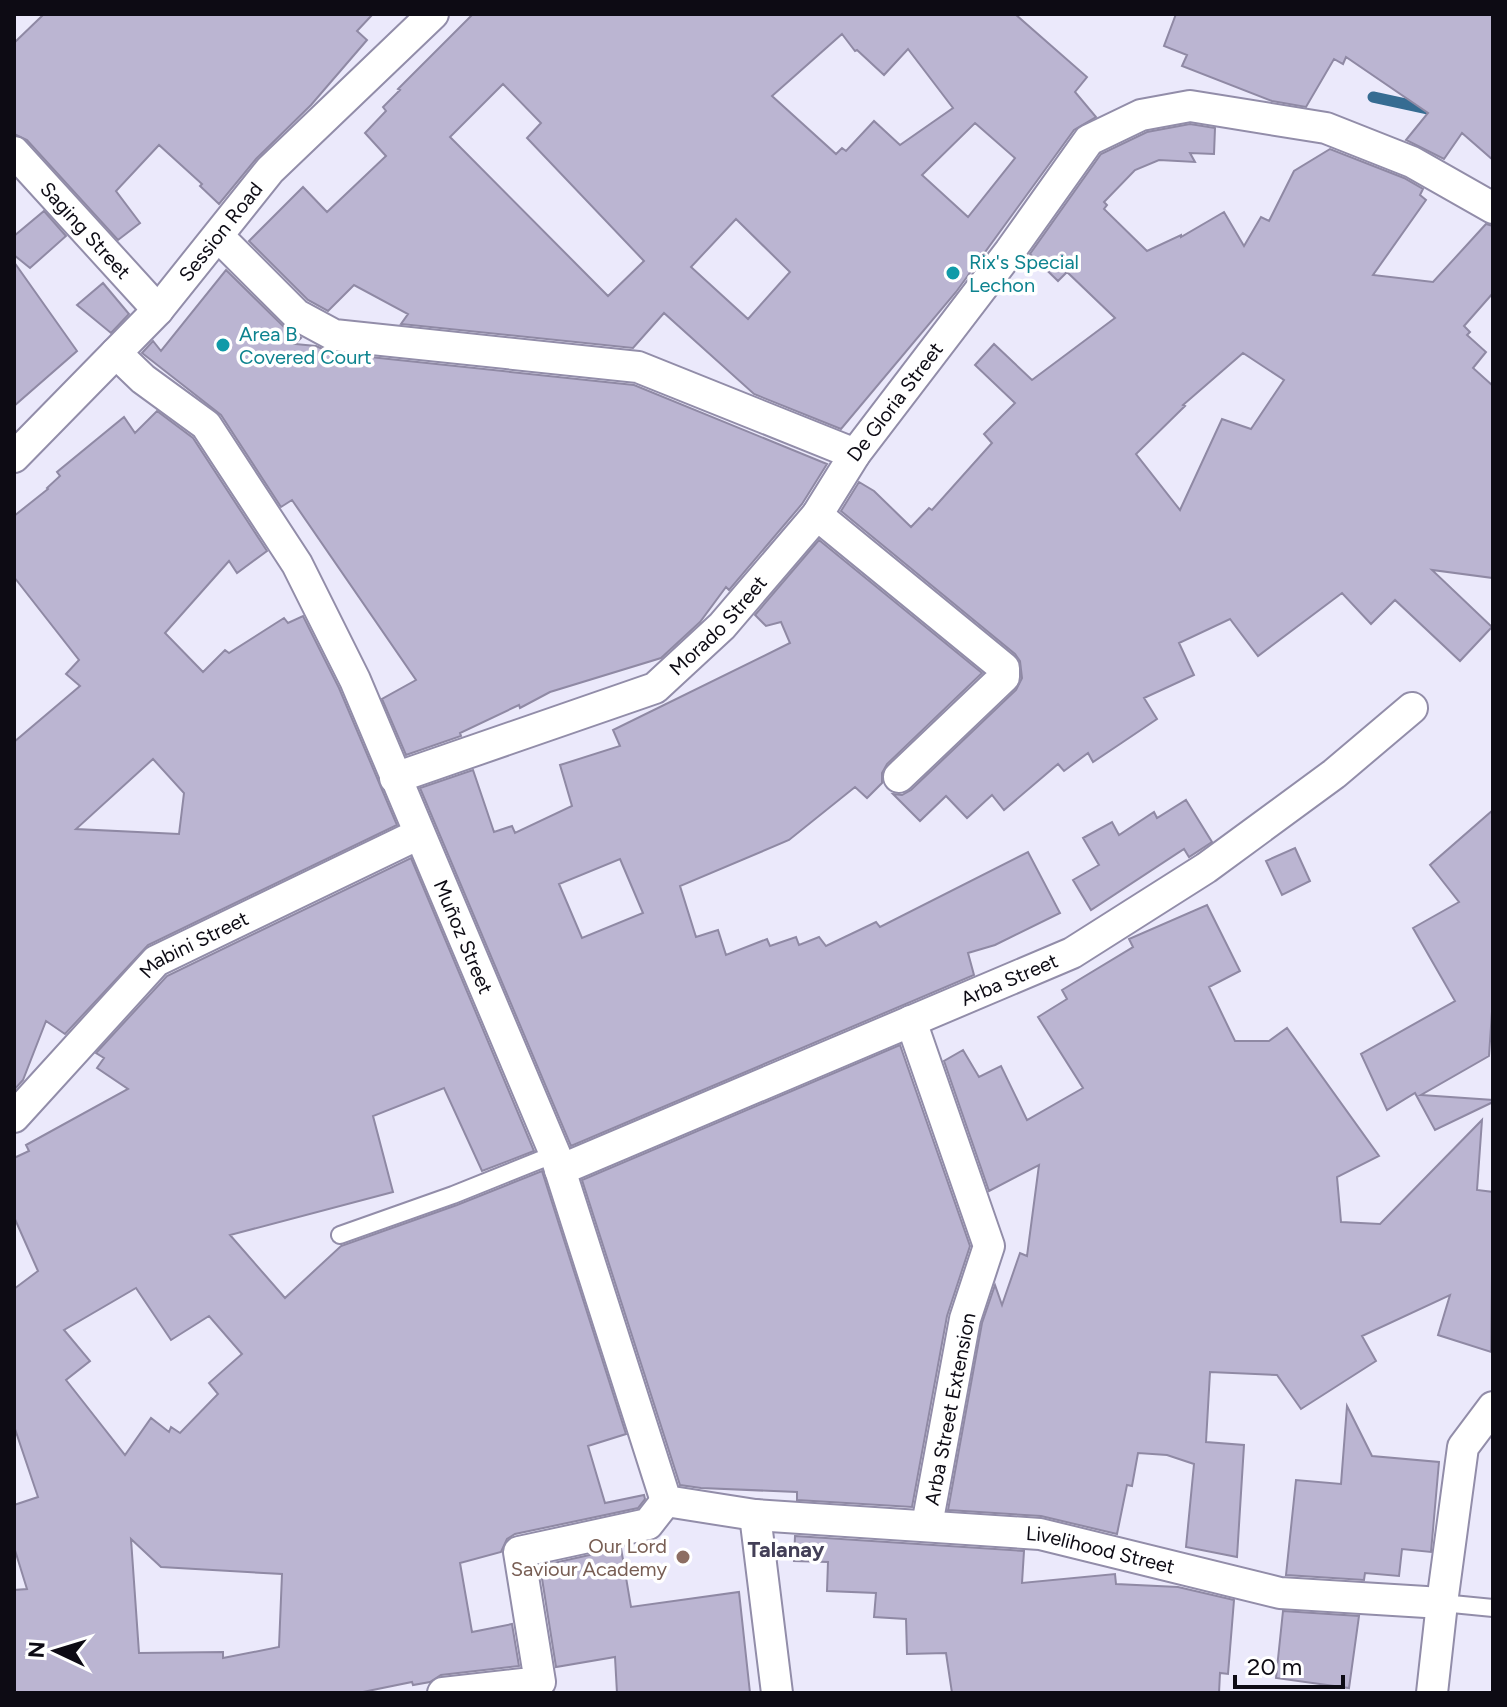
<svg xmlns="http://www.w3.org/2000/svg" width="1507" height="1707" viewBox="0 0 1507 1707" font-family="Figtree,sans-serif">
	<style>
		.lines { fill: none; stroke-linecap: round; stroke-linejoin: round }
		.stream { stroke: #366c92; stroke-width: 11 }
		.building { fill: #bbb5d2; stroke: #8f89a4; stroke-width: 2; fill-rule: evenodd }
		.lane-casing { stroke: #928da9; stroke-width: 20 }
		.street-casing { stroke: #928da9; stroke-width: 34 }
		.lane { stroke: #fff; stroke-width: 16 }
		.street { stroke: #fff; stroke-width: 30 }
		.culture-dot { fill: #0f9aa8; stroke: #fff; stroke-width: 3 }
		.education-dot { fill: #8d6e63; stroke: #fff; stroke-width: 3 }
		.labels { text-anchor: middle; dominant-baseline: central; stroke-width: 7; stroke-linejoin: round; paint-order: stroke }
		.street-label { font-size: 20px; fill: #0d0b14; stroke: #fff }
		.culture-label { font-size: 20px; fill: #0d838f; stroke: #fff; text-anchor: start }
		.education-label { font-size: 20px; fill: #785e54; stroke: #fff; text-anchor: end }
		.neighbourhood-label { font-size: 22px; font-weight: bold; fill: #433f57; stroke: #fff }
	</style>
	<rect width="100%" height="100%" fill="#ebe9fb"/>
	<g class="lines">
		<path class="stream" d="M1373 97 1433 110"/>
	</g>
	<path class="building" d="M44 14H373L357 31 367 40 311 105 256 159 219 204 200 186 202 184 159 145 116 191 140 223 118 240 27 140 14 134V43Z
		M473 14H1015L1087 77 1075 92 1096 117 1074 130 956 292 841 429 754 394 664 313 633 348 401 324 408 314 354 285 328 311 308 300 249 241 303 187 327 212 386 156 365 133 386 111 383 107 400 90 398 89ZM842 34 855 51 857 50 884 75 908 49 953 108 900 145 874 121 846 151 842 148 836 154 772 96ZM503 84 541 123 527 138 644 261 608 296 450 137ZM975 123 1015 158 968 217 922 175ZM736 219 790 272 748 319 691 267Z
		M1176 14H1493V160L1462 133 1444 159 1406 140 1428 113 1346 57 1343 64 1334 59 1306 107 1272 101 1182 66 1187 55 1164 46Z
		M1190 124 1215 128 1214 154 1190 153 1195 162 1159 160 1135 170 1104 202 1107 205 1104 209 1147 251 1181 235V237L1224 212 1244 246 1261 217 1269 221 1294 171 1330 149 1404 178 1423 189 1420 195 1426 200 1373 275 1433 282 1486 224 1493 226V293L1464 326 1470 332 1467 335 1486 352 1473 368 1493 386V578L1432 570 1492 627 1460 661 1395 600 1371 624 1342 593 1258 656 1230 619 1179 643 1194 675 1144 698 1157 719 1120 744 1093 762 1088 753 1064 771 1058 764 1004 810 992 795 967 818 946 796 920 821 893 794 902 795 911 790 1016 690 1022 678 1020 661 1015 654 841 511 859 482 874 491 911 527 929 508 932 510 992 443 984 434 1015 403 975 365 994 344 1032 380 1115 318 1067 272 1058 281 1030 254 1101 154 1147 132ZM1243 353 1284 380 1251 429 1222 419 1180 510 1136 454 1185 406 1183 405Z
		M44 211 66 236 30 268 14 255V236Z
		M14 262 77 351 14 406Z
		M226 270 285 328 301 338 295 344 316 346 332 353 634 385 827 464 802 504 729 590 726 587 700 622 661 658 550 692 520 708 519 705 460 733 461 736 406 755 382 699 416 680 292 500 281 507 221 415 142 353 153 341 161 351Z
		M103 283 129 314 111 333 77 305Z
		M157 411 193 438 267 551 237 573 229 561 165 633 203 672 225 650 229 653 284 618 288 623 303 616 339 688 397 825 148 945 65 1034 46 1021 23 1080 14 1090V742L80 686 66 674 79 660 14 577V516L48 489 47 488 60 476 57 472 124 417 135 433ZM153 759 184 793 179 834 76 829Z
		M819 540 982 673 887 764 882 773V783L867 798 855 787 789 840 680 886 696 937 718 930 726 955 767 939 770 946 796 937 799 945 819 937 826 946 876 922 880 927 1028 852 1060 913 995 945 968 953 974 975 571 1146 420 788 473 770 494 832 512 826 515 833 572 806 560 765 620 746 613 730 790 643 781 622 766 626 755 615ZM620 859 643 913 582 938 559 884Z
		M1186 800 1212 842 1189 857 1184 849 1091 910 1073 880 1099 865 1083 838 1112 822 1119 835 1154 812 1157 818Z
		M1493 810V997L1489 1056 1421 1095 1493 1100V1102L1435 1130 1415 1093 1387 1110 1361 1054 1455 1001 1413 928 1459 902 1430 865Z
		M1295 848 1310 881 1282 895 1266 861Z
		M411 858 534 1151 482 1171 444 1088 373 1116 393 1192 230 1235 285 1298 341 1246 457 1205 542 1171 626 1434 588 1446 605 1503 644 1495 645 1499 638 1508 515 1534 507 1539 501 1552 460 1563 472 1632 512 1624 519 1666 441 1675 430 1682 413 1685 412 1682 358 1693H15L14 1590 27 1589 14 1547V1505L38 1497 14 1426V1289L38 1271 14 1217V1158L29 1151 26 1145 128 1089 97 1068 104 1058 96 1053 167 976ZM136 1288 171 1340 209 1316 242 1354 209 1383 218 1394 180 1433 171 1427 169 1432 151 1418 125 1455 66 1380 90 1361 64 1330ZM131 1539 161 1567 282 1574 279 1647 223 1658V1652L139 1653Z
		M1207 905 1240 971 1209 987 1235 1041H1269L1287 1028 1379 1156 1337 1177 1341 1222 1380 1224 1482 1120 1477 1190 1493 1192 1491 1352 1438 1335 1450 1295 1362 1336 1376 1361 1301 1409 1277 1375 1210 1372 1206 1442 1244 1445 1237 1557 1186 1547 1194 1464 1167 1455 1138 1453 1132 1486 1127 1485 1117 1534 1041 1516 948 1510 982 1323 995 1285 1002 1305 1020 1253 1027 1256 1039 1165 989 1191 944 1061 963 1050 979 1077 1001 1066 1027 1120 1083 1088 1038 1017 1067 999 1062 990 1133 947 1129 939Z
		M900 1045 970 1246 947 1316 912 1507 797 1500V1492L701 1488 680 1485 582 1180Z
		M1347 1406 1372 1456 1439 1462 1431 1552 1402 1549 1399 1576 1365 1573 1364 1580 1286 1575 1296 1480 1341 1484Z
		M795 1536 1024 1551 1022 1583 1115 1574 1116 1584 1178 1587 1234 1600 1228 1674 1220 1673 1219 1693H952L946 1653 907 1654 906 1619 874 1617 876 1593 827 1591 828 1562 794 1561Z
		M621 1548 631 1607 739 1592 750 1693H617L615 1657 556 1667 540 1566Z
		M1283 1611 1359 1616 1349 1688 1276 1678Z"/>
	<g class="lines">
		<g class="lane-casing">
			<path id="lane" d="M340 1235 453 1195 555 1154
				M1442 1603 1493 1608"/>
		</g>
		<g class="street-casing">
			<g id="street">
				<path id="s1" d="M14 152 158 310"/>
				<path d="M219 237 297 315 334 335 638 367 855 454"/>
				<path id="s2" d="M116 353 143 379 206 425 297 564 355 680 555 1154 666 1501 755 1515 1040 1534 1280 1593 1442 1603"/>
				<path id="s3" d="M14 457 158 310 270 170 433 14"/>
				<path d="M817 515 1004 668V677L899 777"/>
				<path id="s4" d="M395 778 655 688 722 626 817 515 855 454 1010 251 1089 140 1141 115 1190 106 1326 128 1412 162 1493 208"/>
				<path d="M911 1021 989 1246 965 1319 927 1525"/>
				<path id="s5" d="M14 1117 156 961 419 834"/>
				<path id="s6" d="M560 1170 1072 953 1206 868 1334 774 1412 708"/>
				<path d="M755 1515 777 1693"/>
				<path d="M443 1693 540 1682 519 1552 648 1524 666 1501"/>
				<path d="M1432 1693 1442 1603 1463 1447 1493 1407"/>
			</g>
		</g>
		<use href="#lane" class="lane"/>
		<use href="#street" class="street"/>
	</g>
	<g class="culture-dot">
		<circle cx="953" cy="273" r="8"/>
		<circle cx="223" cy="345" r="8"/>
	</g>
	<circle class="education-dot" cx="683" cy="1557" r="8"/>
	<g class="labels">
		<g class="street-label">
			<text stroke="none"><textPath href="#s1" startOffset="106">Saging Street</textPath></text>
			<text stroke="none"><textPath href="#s3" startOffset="306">Session Road</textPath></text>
			<text stroke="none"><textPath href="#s4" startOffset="650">De Gloria Street</textPath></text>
			<text stroke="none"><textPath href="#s4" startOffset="364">Morado Street</textPath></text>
			<text stroke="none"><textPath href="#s2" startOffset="690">Muñoz Street</textPath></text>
			<text stroke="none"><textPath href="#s5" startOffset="252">Mabini Street</textPath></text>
			<text stroke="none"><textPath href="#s6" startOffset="488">Arba Street</textPath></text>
			<text transform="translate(950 1409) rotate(-79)">Arba Street Extension</text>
			<text stroke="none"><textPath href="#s2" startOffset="1728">Livelihood Street</textPath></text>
		</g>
		<g class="culture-label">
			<text x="969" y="262">Rix's Special<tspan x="969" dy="23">Lechon</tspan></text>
			<text x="239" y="334">Area B<tspan x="239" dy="23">Covered Court</tspan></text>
		</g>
		<g class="education-label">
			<text x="667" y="1546">Our Lord<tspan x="667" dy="23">Saviour Academy</tspan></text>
		</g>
		<g class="neighbourhood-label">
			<text x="786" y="1549">Talanay</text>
		</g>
	</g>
	<rect width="1507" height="1707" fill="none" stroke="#0d0b14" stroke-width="32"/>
	<g transform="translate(56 1651) rotate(274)" stroke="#ffffff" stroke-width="6" paint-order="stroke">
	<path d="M0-6L14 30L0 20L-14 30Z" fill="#0d0b14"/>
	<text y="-12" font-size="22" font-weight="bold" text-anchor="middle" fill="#0d0b14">N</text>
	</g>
	<path d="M1235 1675v12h108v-12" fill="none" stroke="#0d0b14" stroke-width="4"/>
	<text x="1247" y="1675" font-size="24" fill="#0d0b14" stroke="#ffffff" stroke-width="6" paint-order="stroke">20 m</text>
</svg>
